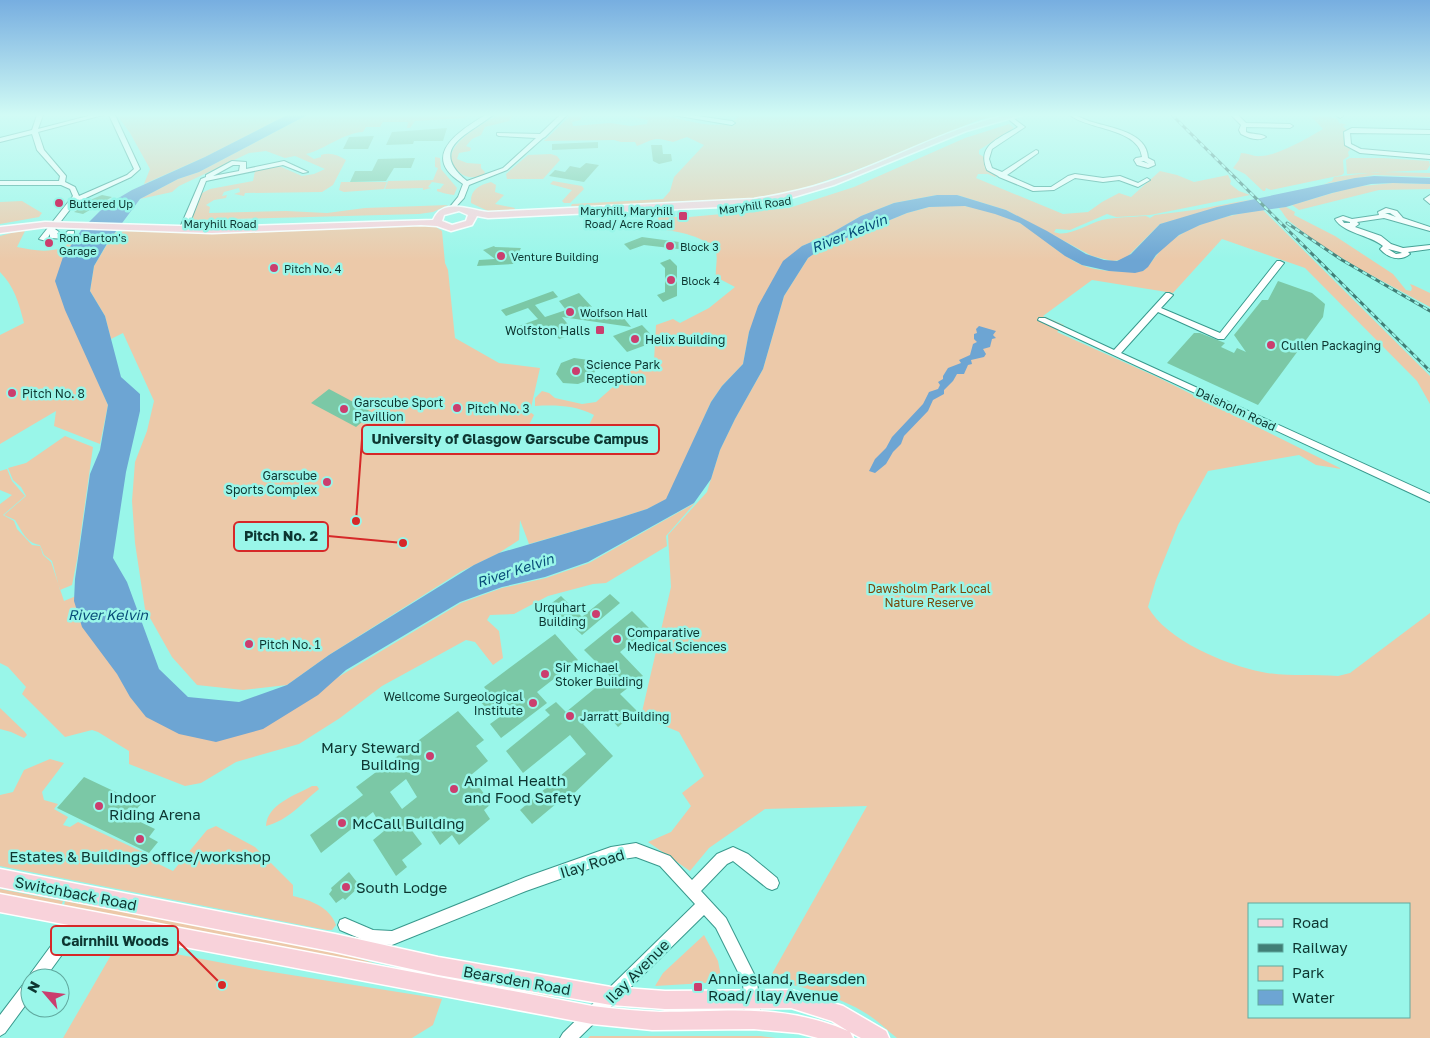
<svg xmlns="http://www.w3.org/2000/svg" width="1430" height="1038" viewBox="0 0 1430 1038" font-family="'Golos Text',sans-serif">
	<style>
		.green { fill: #ecc9a9; fill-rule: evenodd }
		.water { fill: #6da5d3 }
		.building { fill: #7bc8a6; fill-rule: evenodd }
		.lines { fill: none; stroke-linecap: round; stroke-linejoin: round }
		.minor-casing { stroke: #38998d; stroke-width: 2 }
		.major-casing { stroke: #fff; stroke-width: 3 }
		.minor { fill: #fff; fill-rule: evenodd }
		.major { fill: #f8d2da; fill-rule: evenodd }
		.rail-casing { stroke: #417e76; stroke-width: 3 }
		.rail { stroke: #99f6e9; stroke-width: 2; stroke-dasharray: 5; stroke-linecap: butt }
		.poi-dot { fill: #cb3e6e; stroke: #99f6e9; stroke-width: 2 }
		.labels { text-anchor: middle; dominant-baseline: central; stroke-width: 5; stroke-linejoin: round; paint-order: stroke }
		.far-poi-label { font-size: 11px; fill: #0d3631; stroke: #99f6e9; text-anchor: start }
		.far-street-label { font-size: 11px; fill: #0d3631; stroke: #99f6e9 }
		.poi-label { font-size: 12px; fill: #0d3631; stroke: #99f6e9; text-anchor: start }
		.street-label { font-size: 12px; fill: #0d3631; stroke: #99f6e9 }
		.park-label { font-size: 12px; fill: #79470b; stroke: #99f6e9 }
		.water-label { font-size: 14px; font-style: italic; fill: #084c78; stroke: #99f6e9 }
		.near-poi-label { font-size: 15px; fill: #0d3631; stroke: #99f6e9; text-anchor: start }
		.near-street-label { font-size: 15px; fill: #0d3631; stroke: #99f6e9 }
		.leader { fill: none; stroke: #d62828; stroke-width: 2 }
		.callout-dot { fill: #d62828; stroke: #99f6e9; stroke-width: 2 }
		.callout { fill: #99f6e9; stroke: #d62828; stroke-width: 2 }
		.callout-label { font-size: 14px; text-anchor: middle; font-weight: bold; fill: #0d3631 }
	</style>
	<rect width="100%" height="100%" fill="#99f6e9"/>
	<path class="green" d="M117 115H287L205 157 144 184 150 169 130 133Z
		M307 115H466L465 118 415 121 410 128H407L408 122H383L380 127H366L363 132C343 133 326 149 306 154L314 159 321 157V155C330 152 338 155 346 160L333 185 322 192 245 193 244 196 234 194 240 192 239 188 224 192 222 196 227 195 226 198 214 200 206 205 210 207 209 213 286 211 327 213 365 208 448 205 433 212 419 214 194 220 192 219 198 195 210 189 253 181 255 171 279 166 302 176 314 174 325 169 295 156 285 158 266 151 249 153 179 186 172 192 140 199 178 179 199 172Z
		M498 115H513L509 121 485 127 481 135 472 139 466 146 471 148 470 151 459 153 457 159 467 163 481 164V168L485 172 484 175C474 178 467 179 459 172 432 150 482 124 498 115Z
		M571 115H582L581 120 572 122 573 126 610 123 631 126 647 124 648 120 627 115C637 115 648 114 658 115 682 117 723 136 740 115H1000L978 120 884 160 797 191 759 199 664 202 616 206H571L572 204 663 199 670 191 674 177 704 145 687 137 673 142C654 137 656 138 637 146L635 142H621L614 140 544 141Z
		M1311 116H1327L1337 119 1340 124 1341 123 1347 125 1343 126 1346 129 1345 143 1351 149 1348 152 1349 156 1343 160 1344 173 1342 175 1271 190 1266 188 1265 191H1263L1245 174 1233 168 1239 160 1241 153C1248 153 1254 157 1261 156 1277 156 1308 138 1323 129Z
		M1009 124 1014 128 979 150V154L984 157C985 168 988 170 997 176L995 177 988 174H978L976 178 1063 214 1088 212 1102 202 1119 193 1131 197 1160 171 1177 175 1194 182 1228 175 1231 181 1230 184 1239 191 1250 195 1150 215 1116 217 1107 214 1070 230 1056 229 1054 232C1068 238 1087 224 1102 220 1116 217 1131 217 1146 216L1150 218 1155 215 1194 210 1253 199 1160 224 1128 256 1121 260 1112 261 1092 256 1006 210 957 195H937L894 203 861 216 828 235 802 246 749 332 743 364 722 386 711 402 667 499 647 509 619 518 529 544 520 520 519 540 499 553 460 572 329 655 287 685 243 690 197 685 172 657 145 609 135 543 132 501 135 462 147 431 154 401 123 333 111 339 105 316 90 291 94 266 114 233 126 231 260 232 427 225 436 227 442 231 445 263 448 270 455 338 499 363 540 368 530 412 534 415 526 431 522 445 575 453 594 415C574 405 556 405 535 406V398L542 391 549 393 555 398 582 404 596 402 631 371 639 369 651 371 654 361 656 325 673 319 680 323 709 308 735 287 716 277C715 269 718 259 716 253 709 236 675 231 659 229L658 217H689L789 208 854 187 965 138Z
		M551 154 557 156 560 160 543 179H507L506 174 528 155Z
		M435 157 440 158 441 169 457 188 454 195C451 195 439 192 437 191V189H440L444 184 432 182 428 187 431 188 423 190V188L385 189 388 181 433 180 438 168 435 167Z
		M1350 158H1383L1429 161 1430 165 1427 170 1347 174 1346 160Z
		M1377 172 1430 173V177L1374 175 1324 184 1332 181 1334 177Z
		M553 181 582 186 584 189 570 203H564L562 201 572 190 550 184Z
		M341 182H387L384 189 344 192 339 190Z
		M491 182 496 185 495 192 504 195 495 204 515 208 513 211H488L471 203C470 190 479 185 491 182Z
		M1393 183 1430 184V189L1379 190 1299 210 1292 205 1353 187Z
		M22 201 42 213 39 217 0 224V202Z
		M955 205C980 207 1010 215 1031 230 1048 242 1063 257 1082 265 1101 273 1122 271 1143 271 1152 263 1157 253 1166 245 1193 222 1229 215 1263 210L1430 376V404L1417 381 1305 268 1222 239 1173 293 1092 280 1043 316 1064 325 1057 332 1157 377 1342 469 1316 465 1299 455 1208 471 1178 525 1156 580 1148 607C1166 640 1226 665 1262 672 1286 677 1313 674 1338 676L1350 673 1430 613V1038H897C887 1030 877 1020 867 1014 837 995 802 987 769 979L867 806 765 809 709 848 690 871 648 842 671 832 691 806 682 793 704 776 679 732 641 716 671 587 668 535 707 492 720 450 735 419 763 369 784 296 808 258 822 248 907 213 929 207ZM1249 904H1409V1017H1249Z
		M1286 207 1295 212 1294 215 1335 236 1393 274 1406 290 1411 291 1412 288 1410 284 1413 285 1430 293V307C1381 280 1331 256 1288 220 1284 216 1283 212 1279 208Z
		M26 229 17 247C32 250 46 253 61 248 67 246 68 241 75 240L63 257 79 338 108 405 100 444 54 426 56 411 0 444V335L24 323C19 303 14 286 0 272V236Z
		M65 436 93 447 77 560 72 585 60 590 52 561 44 555 40 545C26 543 22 531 15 520L4 515 26 496 21 487 13 480 8 468 26 463Z
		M7 469 12 481 25 496 3 515 14 521 17 529 32 545 40 546 43 555 51 562 64 601 76 596 176 717 330 682 461 603 502 588 546 578 589 563 695 503 666 536 667 546 606 583 593 584 548 596 514 614 490 615 487 620 499 631 503 658 493 665 475 642 466 640 382 686 340 718 299 744 236 762 201 783 185 786 129 764V751L98 732 92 730 65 737 22 694 26 687 8 667 0 663V504L12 495 0 490V471Z
		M0 708 25 732 27 735 24 738 11 732 0 729Z
		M50 759 64 763 42 792 44 800 58 804 54 809 68 817 63 825 70 827 78 822 147 854 146 858 173 871 207 830 216 826 255 847 293 885V896C310 900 330 907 336 925L332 930H327L0 866V795L13 792 24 770Z
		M312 786H317L319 789C302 803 289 820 266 826 267 804 296 795 312 786Z
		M0 889 63 901 60 909 0 897Z
		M65 901 325 948 386 967 551 996 550 1001 63 910Z
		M704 935 718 961 722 982 655 986 663 973Z
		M118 943 260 970 442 999 433 1025 412 1038H63Z
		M590 1036H761L776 1038H588Z"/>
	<path class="water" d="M287 115H307L199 172 178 179 140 199 108 242 94 266 90 291 105 316 121 377 140 394V411L126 472 113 558 127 582 159 669 188 697 239 702 287 685 329 655 474 565 499 553 619 518 647 509 666 499 711 402 722 386 743 364 749 332 758 306 783 261 802 246 828 235 861 216 894 203 937 195H957L1006 210 1047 231 1086 254 1104 260 1117 261 1131 254 1160 224 1217 207 1355 178 1374 176 1430 178V184L1393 183 1371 184 1332 193 1286 207 1232 215 1200 225 1179 235 1156 255 1148 267 1143 271 1135 273 1109 271 1082 265 1065 256 1020 223 995 214 965 206 929 207 907 213 822 248 808 258 784 296 763 369 735 419 720 450 711 479 694 503 588 562 545 577 502 587 460 602 346 670 318 695 263 729 216 742 179 734 146 717 130 697 117 674 82 627 74 601 75 579 90 474 100 450 108 405 65 310 55 281 63 257 82 229 105 206 132 190 205 157Z
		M979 326 996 331 993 335 996 338 992 339 990 347 983 349 986 354 984 357 971 360 972 364 968 365 964 374H957L953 381 944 390V394L933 400 928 411 904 436 901 444 893 452 886 464 875 473 869 471 875 459 886 448 892 437 923 404 929 392 938 389 940 385 938 382 943 379V376L948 368 961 363 959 360 970 355 973 344 977 342 974 339V334L977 333 976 329Z"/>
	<path class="building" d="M447 128 443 141H414L413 144 386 145 392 132Z
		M374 136 368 149H343L349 137Z
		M598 142V148L552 150V144Z
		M651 145H662L663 154H671L672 161 659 164 653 161Z
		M415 158 411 168H394L386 181 350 182 355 171H372L378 159Z
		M586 163 599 165 584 182 549 176 555 170 565 172 570 166 580 168Z
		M102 195 112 197 83 214 74 212 87 204 90 200Z
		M642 237 679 242 687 250 644 245 630 250 624 244Z
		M494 246 495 247 521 248 513 264 477 266 479 260 495 259 483 250Z
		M670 259 677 266V296L663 302 657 295 665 292V268L660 263Z
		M1278 281 1312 293 1325 304 1323 317 1258 405 1167 363 1194 333H1200L1225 343 1221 347 1234 353 1237 348 1246 352 1234 335 1262 300H1268Z
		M553 291 558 297 535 305 545 317 566 310 559 301 579 293 592 307 581 311 622 316 631 327 562 317 575 333 559 339 550 327 523 337 516 327 538 319 528 308 506 316 501 310Z
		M642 325 657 341 627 352 613 336Z
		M574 358 589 360 596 369 591 379 578 384 563 383 556 374 561 363Z
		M329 389 359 405 373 413 356 427 311 403Z
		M610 594 620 603 582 635 563 617 557 622 544 609 561 596 582 617Z
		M632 611 649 628 620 652 643 676 620 694 637 711 618 727 606 713 599 720 594 715 583 724 613 756 566 801 563 798 532 824 520 810 586 754 570 735 523 773 506 751 550 715 545 710 556 702 566 712 610 676 584 650Z
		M555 634 578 660 537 692 547 703 501 738 490 724 512 708 502 699 487 709 480 701 489 693 484 687Z
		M458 711 484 740 476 746 488 761 471 775 491 804 484 810 490 819 459 845 452 835 440 845 421 816 410 828 422 844 402 860 407 867 396 876 373 840 384 831 373 812 321 853 310 835 363 795 356 787ZM406 779 417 797 402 809 390 792Z
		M84 777 141 804 130 817 155 829 149 837 158 842 149 853 57 808Z
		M349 872 360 886 345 900 343 898 336 903 329 894 332 890 331 888Z"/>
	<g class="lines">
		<g class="minor-casing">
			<path id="minor" d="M37 115H43L38 129 92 115H103L38 132 44 150 66 176 65 182 75 187 79 196 127 175 134 169 109 115H115L140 169 131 177 75 203 55 229 59 232 57 234 64 235 68 231H74V235L66 239 50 238V234L46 241 39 239 73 196 70 189 61 185H0V181H59L60 176 37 150 32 134 0 142V138L32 130Z
				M485 115H493C468 135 427 148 467 181L503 168 536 138 499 136 497 135V133L540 134 560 115H567L545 137 543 138 507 170 469 185 464 198 453 210H449V208L458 197 463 184C456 179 447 173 444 164 437 143 471 124 485 115Z
				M673 115H690L732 121 735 123 732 125Z
				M1009 115 1025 127 992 149 989 159 992 168 1002 172 1036 150 1038 151V153L1007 175 1034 187H1051L1068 176 1075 174 1103 178 1120 176 1138 183 1147 178 1150 180 1138 187 1119 180 1103 182 1075 178 1054 190 1033 191 999 177 998 176 987 170C976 145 1000 138 1018 127L1007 118V116Z
				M1070 115C1079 115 1084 120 1092 122 1111 128 1147 132 1148 158L1154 161 1155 165 1148 168 1137 165 1134 160 1136 158 1142 157C1139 128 1088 130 1070 115ZM1141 161H1144L1149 164Z
				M1231 115H1238L1246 123 1290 124 1293 126 1290 128 1246 127V132C1252 135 1261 133 1266 137 1258 142 1249 138 1241 134L1239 130 1241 125Z
				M1336 115H1342L1343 116 1340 118Z
				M1352 128 1430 130V134L1350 133 1351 144 1361 149 1430 155V159L1360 153 1345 145 1344 132Z
				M232 161 246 162V169L284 161 308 172 303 173 283 165 206 181 187 230 180 232 179 230 201 179 206 177V175ZM233 165H240L239 171 213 176Z
				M1430 195V204L1424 199Z
				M1386 208 1397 211 1403 218 1430 227V231L1384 218 1357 222 1359 224 1355 227 1381 236 1391 244 1403 248 1430 245V249L1408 252 1410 254C1400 262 1388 258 1380 249L1383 246C1370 235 1343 233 1335 219L1343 216 1352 219 1379 215 1378 212ZM1385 213H1390L1396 217ZM1342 220 1350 222V223H1344ZM1388 249 1400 252 1402 253 1396 254Z
				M1277 261H1280L1284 263 1224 339H1218L1158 312 1121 353 1430 494V502L1038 320 1039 318H1045L1114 350 1166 293H1169L1173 295 1161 308 1220 333Z
				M636 843 670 856 692 880 717 854 733 847 748 854 777 878 779 883 777 888 772 890 767 888 733 861 727 864 701 891 726 918 755 976 757 981 761 1019 758 1024 753 1027 748 1024 745 1019 743 982 716 928 704 915 579 1038H560L563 1033 695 904 660 866 636 857 611 861 526 891 392 945 373 944 340 930 338 925 340 920 345 918 373 930 392 931 526 877 611 847Z
				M80 911 85 913 87 918 85 923 45 978H30V999L5 1033 0 1036V1015L25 982 29 980 31 973 75 913Z"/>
		</g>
		<g class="major-casing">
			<path id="major" d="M1007 115H1022L966 131 834 185 787 199 720 207 488 218 477 216 472 225 451 231 437 226 421 225 212 233 45 227 0 233V227L45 222 212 227 433 220C443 197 469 210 488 212L754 199C779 195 804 190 828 182 889 162 944 129 1007 115ZM459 211 468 215 466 221 452 225 442 221 444 215Z
				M0 869 335 934 438 957 611 987 665 991 791 990 843 1006 886 1031 889 1038H861L850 1032 853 1038H818L799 1033 754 1029 652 1030 592 1024 0 912V894L592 1006C615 1009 637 1011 660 1012 730 1012 781 1003 848 1031L832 1021 791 1008 665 1009 611 1005 438 975 335 952 0 887Z"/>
		</g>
		<use href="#minor" class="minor"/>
		<use href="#major" class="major"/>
		<g class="rail-casing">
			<path id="rail" d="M1172 115 1430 371
				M1287 223 1342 260 1430 311"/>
		</g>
		<use href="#rail" class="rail"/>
	</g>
	<linearGradient id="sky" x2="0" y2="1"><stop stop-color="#77aee0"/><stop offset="0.44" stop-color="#d1fbf5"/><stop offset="1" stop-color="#d1fbf5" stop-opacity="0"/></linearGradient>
	<rect width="1430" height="261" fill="url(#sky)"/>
	<g class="poi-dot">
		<circle cx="59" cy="203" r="5"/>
		<rect x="678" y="211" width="10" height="10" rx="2.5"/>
		<circle cx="49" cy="243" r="5"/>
		<circle cx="670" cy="246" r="5"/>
		<circle cx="501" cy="256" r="5"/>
		<circle cx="274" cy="268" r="5"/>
		<circle cx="671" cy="280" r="5"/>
		<circle cx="570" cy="312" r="5"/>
		<rect x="595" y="325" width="10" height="10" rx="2.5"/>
		<circle cx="635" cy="339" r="5"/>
		<circle cx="1271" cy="345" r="5"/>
		<circle cx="576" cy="371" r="5"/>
		<circle cx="12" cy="393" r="5"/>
		<circle cx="457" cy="408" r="5"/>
		<circle cx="344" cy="409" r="5"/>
		<circle cx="327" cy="482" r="5"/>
		<circle cx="596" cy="614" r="5"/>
		<circle cx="617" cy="639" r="5"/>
		<circle cx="249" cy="644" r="5"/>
		<circle cx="545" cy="674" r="5"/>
		<circle cx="533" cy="703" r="5"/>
		<circle cx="570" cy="716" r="5"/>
		<circle cx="430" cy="756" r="5"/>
		<circle cx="454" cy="789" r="5"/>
		<circle cx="99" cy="806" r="5"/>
		<circle cx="342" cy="823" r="5"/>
		<circle cx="140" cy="839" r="5"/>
		<circle cx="346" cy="887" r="5"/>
		<rect x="693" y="982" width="10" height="10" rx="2.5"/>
	</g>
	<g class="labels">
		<g class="far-poi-label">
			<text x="69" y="203">Buttered Up</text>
			<text x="673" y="210" text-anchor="end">Maryhill, Maryhill<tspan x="673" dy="13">Road/ Acre Road</tspan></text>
			<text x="59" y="237">Ron Barton's<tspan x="59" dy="13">Garage</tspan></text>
			<text x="680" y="246">Block 3</text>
			<text x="511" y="256">Venture Building</text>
			<text x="284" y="268">Pitch No. 4</text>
			<text x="681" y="280">Block 4</text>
			<text x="580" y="312">Wolfson Hall</text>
		</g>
		<g class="far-street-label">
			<text transform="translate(755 205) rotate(-8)">Maryhill Road</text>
			<text x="220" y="223">Maryhill Road</text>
		</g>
		<g class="poi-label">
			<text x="590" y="330" text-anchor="end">Wolfston Halls</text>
			<text x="645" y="339">Helix Building</text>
			<text x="1281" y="345">Cullen Packaging</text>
			<text x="586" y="364">Science Park<tspan x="586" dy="14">Reception</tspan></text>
			<text x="22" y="393">Pitch No. 8</text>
			<text x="354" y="402">Garscube Sport<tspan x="354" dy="14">Pavillion</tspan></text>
			<text x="467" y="408">Pitch No. 3</text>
			<text x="317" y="475" text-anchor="end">Garscube<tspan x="317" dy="14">Sports Complex</tspan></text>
			<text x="586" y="607" text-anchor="end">Urquhart<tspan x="586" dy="14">Building</tspan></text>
			<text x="627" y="632">Comparative<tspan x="627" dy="14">Medical Sciences</tspan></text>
			<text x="259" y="644">Pitch No. 1</text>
			<text x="555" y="667">Sir Michael<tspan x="555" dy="14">Stoker Building</tspan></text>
			<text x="523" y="696" text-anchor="end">Wellcome Surgeological<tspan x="523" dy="14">Institute</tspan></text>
			<text x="580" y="716">Jarratt Building</text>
		</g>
		<g class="street-label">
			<text transform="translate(1236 409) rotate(25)">Dalsholm Road</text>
		</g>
		<g class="park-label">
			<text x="929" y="588">Dawsholm Park Local<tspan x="929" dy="14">Nature Reserve</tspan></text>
		</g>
		<g class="water-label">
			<text transform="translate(849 233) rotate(-22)">River Kelvin</text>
			<text transform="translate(515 570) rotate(-18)">River Kelvin</text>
			<text x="108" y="614">River Kelvin</text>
		</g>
		<g class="near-poi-label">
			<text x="420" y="747" text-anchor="end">Mary Steward<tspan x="420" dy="17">Building</tspan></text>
			<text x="464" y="780">Animal Health<tspan x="464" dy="17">and Food Safety</tspan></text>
			<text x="109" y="797">Indoor<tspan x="109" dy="17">Riding Arena</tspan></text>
			<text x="352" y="823">McCall Building</text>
			<text x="140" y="856" text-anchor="middle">Estates &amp; Buildings office/workshop</text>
			<text x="356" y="887">South Lodge</text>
			<text x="708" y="978">Anniesland, Bearsden<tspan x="708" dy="17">Road/ Ilay Avenue</tspan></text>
		</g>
		<g class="near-street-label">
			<text transform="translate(592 863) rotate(-17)">Ilay Road</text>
			<text transform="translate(76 893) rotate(11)">Switchback Road</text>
			<text transform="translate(637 971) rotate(-45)">Ilay Avenue</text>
			<text transform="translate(517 980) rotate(10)">Bearsden Road</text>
		</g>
	</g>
	<path class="leader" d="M356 521L362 439M403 543L328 536M222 985L178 941"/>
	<g class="callout-dot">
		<circle cx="356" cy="521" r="5"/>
		<circle cx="403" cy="543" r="5"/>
		<circle cx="222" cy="985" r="5"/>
	</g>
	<g class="callout">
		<rect x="362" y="425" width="297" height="29" rx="5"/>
		<rect x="234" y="522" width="94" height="29" rx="5"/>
		<rect x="51" y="926" width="127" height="29" rx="5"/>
	</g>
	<g class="callout-label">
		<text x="510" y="444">University of Glasgow Garscube Campus</text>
		<text x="281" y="541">Pitch No. 2</text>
		<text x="115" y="946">Cairnhill Woods</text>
	</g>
	<rect x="1248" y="903" width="162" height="115" fill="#99f6e9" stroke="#61a99f"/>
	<rect x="1258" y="919" width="25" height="8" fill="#f8d2da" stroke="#61a99f"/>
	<text x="1292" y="928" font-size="15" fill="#0d3631">Road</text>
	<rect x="1258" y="944" width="25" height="8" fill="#417e76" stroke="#61a99f"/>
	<text x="1292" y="953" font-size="15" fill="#0d3631">Railway</text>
	<rect x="1258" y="966" width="25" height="15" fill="#ecc9a9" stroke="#61a99f"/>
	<text x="1292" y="978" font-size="15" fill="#0d3631">Park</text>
	<rect x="1258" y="990" width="25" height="15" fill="#6da5d3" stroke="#61a99f"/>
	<text x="1292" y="1003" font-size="15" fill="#0d3631">Water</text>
	<g transform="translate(45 993) rotate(298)"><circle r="24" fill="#99f6e9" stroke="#61a99f"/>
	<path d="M0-4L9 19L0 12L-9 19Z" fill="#cb3e6e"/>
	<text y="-8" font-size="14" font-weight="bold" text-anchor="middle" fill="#0d3631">N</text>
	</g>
</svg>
